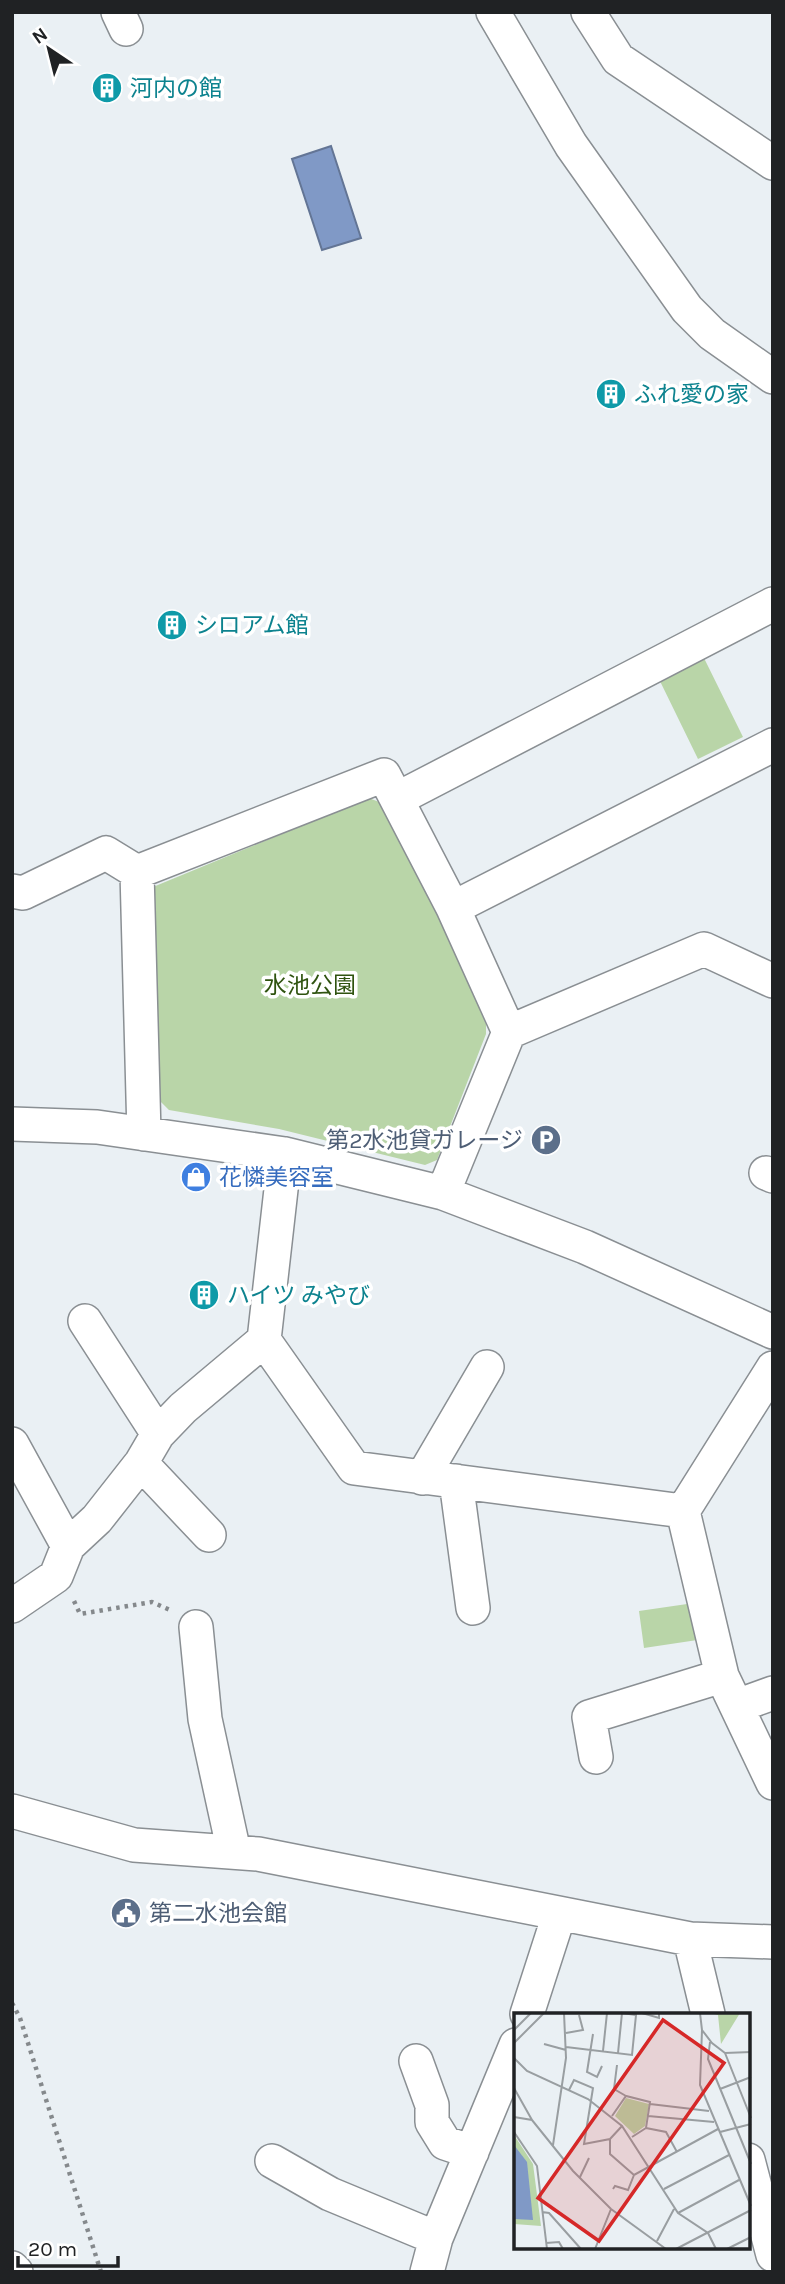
<svg xmlns="http://www.w3.org/2000/svg" width="785" height="2284" viewBox="0 0 785 2284" font-family="Karla,'Noto Sans JP',sans-serif">
	<style>
		.green { fill: #b9d5a8 }
		.water { fill: #8099c6; stroke: #637595; stroke-width: 2 }
		.lines { fill: none; stroke-linecap: round; stroke-linejoin: round }
		.minor-casing { stroke: #8a8f93; stroke-width: 36 }
		.path { stroke: #85898c; stroke-width: 4.5; stroke-dasharray: 3.5 5; stroke-linecap: butt }
		.minor { stroke: #fff; stroke-width: 33 }
		.labels { text-anchor: middle; dominant-baseline: central; stroke-width: 7; stroke-linejoin: round; paint-order: stroke }
		.culture-label { font-size: 23px; fill: #0d838f; stroke: #fff; text-anchor: start }
		.park-label { font-size: 23px; fill: #2f530f; stroke: #fff }
		.service-label { font-size: 23px; fill: #4e5e75; stroke: #fff; text-anchor: end }
		.shop-label { font-size: 23px; fill: #366cbe; stroke: #fff; text-anchor: start }
		.inset-road { fill: none; stroke: #999ea1; stroke-width: 2 }
		.view { fill: #d62828; fill-opacity: 0.15; stroke: #d62828; stroke-width: 3.5 }
		.inset-edge { fill: none; stroke: #202224; stroke-width: 3.5 }
	</style>
	<rect width="100%" height="100%" fill="#eaf0f4"/>
	<path class="green" d="M702 654 743 737 698 759 657 675Z
		M369 798 384 804 443 922 486 1024V1034L437 1160 425 1165 279 1129 169 1110 158 1099 153 887Z
		M694 1603 704 1639 644 1648 639 1611Z"/>
	<path class="water" d="M331 146 361 238 322 250 292 159Z"/>
	<g class="lines">
		<g class="minor-casing">
			<path id="minor" d="M118 12 126 29
				M493 12 571 145 687 309 712 334 773 377
				M588 12 618 59 773 163
				M397 799 773 604
				M12 891 23 893 106 853 137 872
				M453 908 773 745
				M509 1032 704 949 773 981
				M12 1124 97 1127 285 1154 443 1193 585 1247 773 1332
				M144 1134 137 872 384 775 453 908 509 1032 443 1193
				M766 1173 773 1176
				M85 1321 158 1434
				M264 1340 354 1468 683 1511 773 1368
				M12 1444 68 1546 97 1519 141 1463 158 1434 183 1408 264 1340 285 1154
				M141 1463 209 1535
				M422 1478 487 1367
				M456 1481 473 1608
				M12 1606 56 1576 68 1546
				M196 1627 205 1719 234 1852
				M722 1676 773 1783
				M737 1706 773 1693
				M596 1757 589 1717 722 1676 683 1511
				M12 1811 134 1845 258 1854 690 1939 773 1942
				M690 1939 708 2014
				M527 2014 559 1915
				M416 2061 432 2105V2122L445 2143 472 2152
				M748 2160 773 2255
				M272 2161 330 2194 436 2238
				M12 2268 16 2272
				M427 2272 436 2238 516 2045"/>
		</g>
		<path class="path" d="M74 1601 80 1614 152 1602 170 1610
			M12 2003 20 2018 101 2272"/>
		<use href="#minor" class="minor"/>
	</g>
	<defs>
		<g id="building-disc" transform="scale(1.575)"><circle r="9.5" fill="#0f9aa8" stroke="#fff"/><path d="M-4-6H4V6H1V3H-1V6H-4ZM-2.5-4.3h1.7v1.8h-1.7ZM.8-4.3h1.7v1.8H.8ZM-2.5-1h1.7V.8h-1.7ZM.8-1h1.7V.8H.8Z" fill="#fff"/></g>
		<g id="parking-disc" transform="scale(1.575)"><circle r="9.5" fill="#5c6f8a" stroke="#fff"/><path d="M-3.5-5.5H1a3.5 3.5 0 0 1 0 7H-1V5.5H-3.5ZM-1-3.4V-.6H.8a1.4 1.4 0 0 0 0-2.8Z" fill="#fff"/></g>
		<g id="shop-disc" transform="scale(1.575)"><circle r="9.5" fill="#3f7fe0" stroke="#fff"/><path d="M-5-2.5h2.3a2.7 3.5 0 0 1 5.4 0H5L5.5 6h-11ZM-1.5-2.5h3a1.5 2.3 0 0 0-3 0Z" fill="#fff"/></g>
		<g id="civic-disc" transform="scale(1.575)"><circle r="9.5" fill="#5c6f8a" stroke="#fff"/><path d="M-.6-6.5H3V-4.5H.6V-3L4-1V1h2V6H-6V1h2V-1L-.6-3ZM-1.2 2.5V6h2.4V2.5Z" fill="#fff"/></g>
	</defs>
	<g fill-rule="evenodd">
		<use href="#building-disc" x="107" y="88"/>
		<use href="#building-disc" x="611" y="394"/>
		<use href="#building-disc" x="172" y="625"/>
		<use href="#parking-disc" x="546" y="1140"/>
		<use href="#shop-disc" x="196" y="1177"/>
		<use href="#building-disc" x="204" y="1295"/>
		<use href="#civic-disc" x="126" y="1913"/>
	</g>
	<g class="labels">
		<g class="culture-label">
			<text x="130" y="88">河内の館</text>
			<text x="634" y="394">ふれ愛の家</text>
			<text x="195" y="625">シロアム館</text>
			<text x="227" y="1295">ハイツ みやび</text>
		</g>
		<g class="park-label">
			<text x="310" y="985">水池公園</text>
		</g>
		<g class="service-label">
			<text x="523" y="1140">第2水池貸ガレージ</text>
			<text x="149" y="1913" text-anchor="start">第二水池会館</text>
		</g>
		<g class="shop-label">
			<text x="219" y="1177">花憐美容室</text>
		</g>
	</g>
	<g transform="translate(514 2013)">
		<rect width="236" height="236" fill="#eaf0f4"/>
		<path d="M196 0H226L207 31 204 2ZM112 85 135 91 131 113 120 121 101 103ZM0 122 19 151 27 213 0 211Z" fill="#b9d5a8"/>
		<path d="M0 132 13 149 19 207 0 206Z" fill="#8099c6"/>
		<path class="inset-road" d="M128 0 145 5V0M186 0 188 17 198 30 211 40 237 39M0 17 17 0M188 17 186 72 237 193M52 20 69 17 65 2M79 21 73 59 83 64 88 53M196 29 194 46 237 151M0 30 30 0M30 31 52 37M52 34 118 42 122 2 108 0 104 40M89 38 93 0M211 40 237 105M0 45 13 58 74 86 108 113 164 200 194 220 202 236M103 52 100 76 112 83M0 75 18 107M206 76 237 64M55 77 60 67 79 75 70 131 96 126 108 113M136 91 195 98M98 103 112 83 136 89 132 115 118 124M134 103 200 109M0 104 18 107 59 158 97 196 152 236M132 115 152 119 163 139M0 119 23 153 33 236M206 119 237 111M96 126V141L120 162 204 116M39 132 52 45 50 0M66 164 75 145M99 176 101 173 114 177 120 162M150 176 215 142M28 199 35 200 67 236M164 200 225 167M143 228 160 196M32 230 45 229 49 236M81 236 97 196M162 236 237 197M213 236 237 224"/>
		<path class="view" d="M149 7 210 50 85 228 24 185Z"/>
		<rect width="236" height="236" class="inset-edge"/>
	</g>
	<rect width="785" height="2284" fill="none" stroke="#202224" stroke-width="28"/>
	<g transform="translate(49 49) rotate(325)" stroke="#ffffff" stroke-width="5" paint-order="stroke">
	<path d="M0-5L12 26L0 18L-12 26Z" fill="#202224"/>
	<text y="-10" font-size="19" font-weight="bold" text-anchor="middle" fill="#202224">N</text>
	</g>
	<path d="M18 2256v10h100v-10" fill="none" stroke="#202224" stroke-width="3.5"/>
	<text x="28" y="2256" font-size="21" fill="#202224" stroke="#ffffff" stroke-width="5" paint-order="stroke">20 m</text>
</svg>
